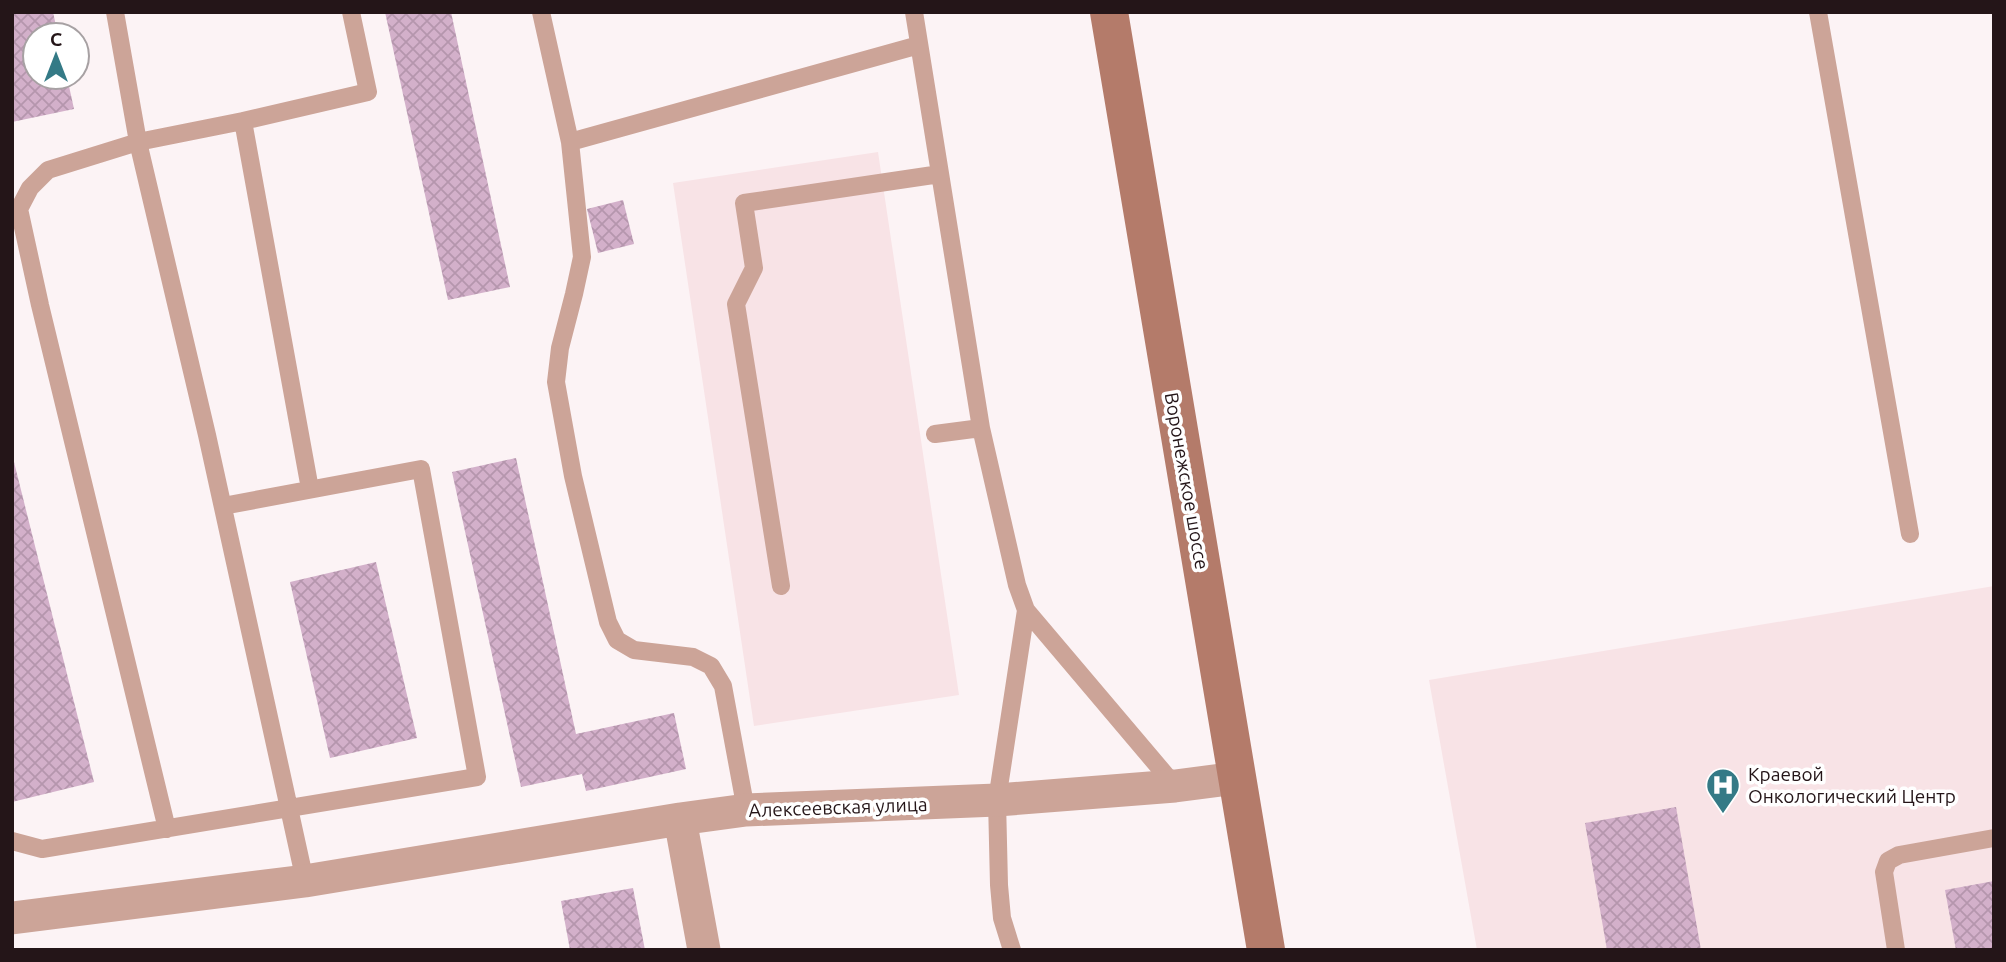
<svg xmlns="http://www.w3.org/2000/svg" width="2006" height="962" viewBox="0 0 2006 962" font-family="Ubuntu,sans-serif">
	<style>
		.built { fill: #f8e3e6 }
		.building { fill: url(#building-cross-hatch) }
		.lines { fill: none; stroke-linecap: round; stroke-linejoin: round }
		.lane { stroke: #cca498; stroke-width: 18 }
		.street { stroke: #cca498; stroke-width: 33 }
		.secondary { stroke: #b47b6a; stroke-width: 38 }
		.labels { text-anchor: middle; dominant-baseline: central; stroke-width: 7; stroke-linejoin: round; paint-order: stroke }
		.street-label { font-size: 19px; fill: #241518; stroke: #fff }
		.poi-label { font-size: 19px; fill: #241518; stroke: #fff; text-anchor: start }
	</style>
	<defs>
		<pattern id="building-cross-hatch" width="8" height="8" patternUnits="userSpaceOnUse" patternTransform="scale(1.75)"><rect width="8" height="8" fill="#d3b0ca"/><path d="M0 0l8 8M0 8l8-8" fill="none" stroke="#b596ad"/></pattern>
	</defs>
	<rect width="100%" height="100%" fill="#fcf3f5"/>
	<path class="built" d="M878 152 959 695 754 726 673 183Z
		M1994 586V950H1477L1429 680Z"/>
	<path class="building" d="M12 12H53L58 35H35V77H67L74 109 12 122Z
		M385 12H451L510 287 448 300Z
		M623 200 634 244 598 253 587 209Z
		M12 454 94 782 12 802Z
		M516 458 576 734 674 713 686 769 586 791 582 774 521 787 452 472Z
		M376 562 417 738 330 758 290 582Z
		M1676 807 1701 950H1607L1585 823Z
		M1994 881V950H1956L1945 890Z
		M633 888 645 950H570L561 901Z"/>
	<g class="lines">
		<path class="lane" d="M115 12 138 142 48 170 30 188 19 209 40 305 167 829
			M541 12 570 142 919 45
			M914 12 981 428 1017 585 1026 610 1175 786
			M1818 12 1910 534
			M243 121 368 92 351 12
			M570 142 582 257 574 294 560 348 556 382 573 476 608 622 617 640 634 650 693 657 711 666 723 686 746 810
			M935 434 981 428
			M781 586 736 304 754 268 744 203 940 174
			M12 841 42 849 477 777 421 469 223 506
			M305 881 207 435 138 142 243 121 310 489
			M1012 950 1002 918 999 885 997 800 1026 610
			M1896 950 1884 872 1888 861 1899 855 1994 838"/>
		<path class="street" d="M680 819 704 950
			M12 918 305 881 680 819 746 810 997 800 1175 786 1237 778"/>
		<path class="secondary" d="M1109 12 1266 950"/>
	</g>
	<defs>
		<g id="hospital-pin" transform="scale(1.75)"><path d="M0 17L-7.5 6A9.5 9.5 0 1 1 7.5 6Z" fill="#347a86" stroke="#fff"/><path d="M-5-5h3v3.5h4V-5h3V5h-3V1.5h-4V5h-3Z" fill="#fff"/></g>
	</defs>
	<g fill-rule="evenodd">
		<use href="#hospital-pin" x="1723" y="785"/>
	</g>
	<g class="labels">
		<g class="street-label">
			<text transform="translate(1187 481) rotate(80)">Воронежское шоссе</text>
			<text transform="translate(838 807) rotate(-2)">Алексеевская улица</text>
		</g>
		<g class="poi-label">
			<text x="1748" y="774">Краевой<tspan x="1748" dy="22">Онкологический Центр</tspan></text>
		</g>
	</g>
	<rect width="2006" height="962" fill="none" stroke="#241518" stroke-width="28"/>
	<g transform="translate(56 56)"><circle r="33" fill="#ffffff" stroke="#a7a1a3" stroke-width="2"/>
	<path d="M0-5L12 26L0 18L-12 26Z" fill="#347a86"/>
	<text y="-10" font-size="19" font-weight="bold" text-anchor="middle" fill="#241518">С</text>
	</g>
</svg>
